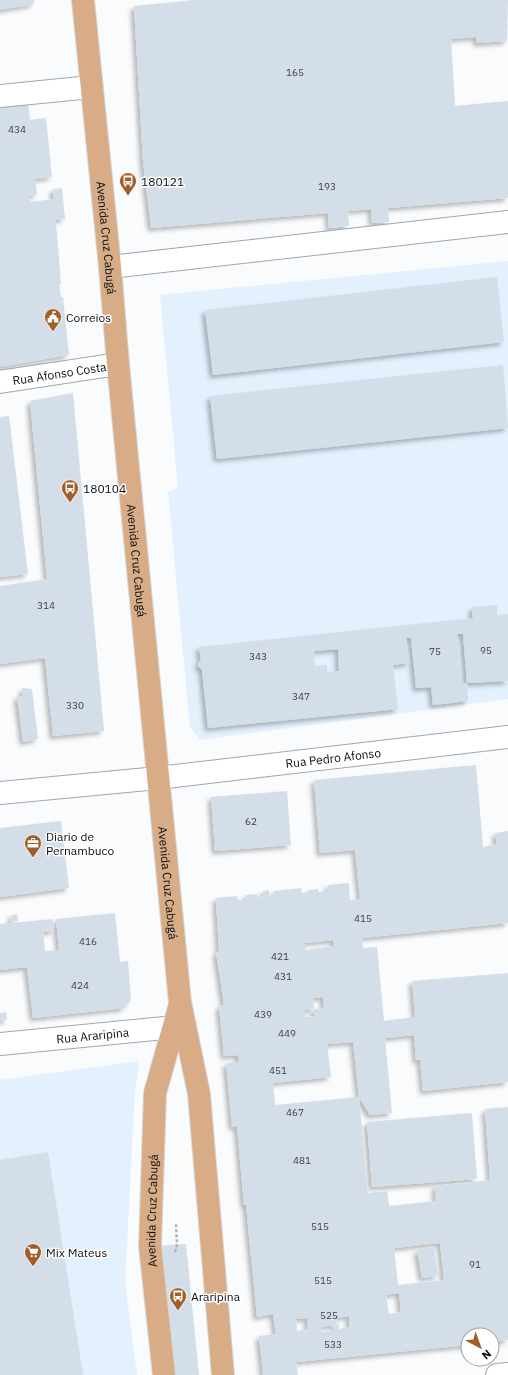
<svg xmlns="http://www.w3.org/2000/svg" width="508" height="1375" viewBox="0 0 508 1375" font-family="'IBM Plex Sans',sans-serif">
	<style>
		.built { fill: #e3f0fd }
		.building { fill: #d4dee8; fill-rule: evenodd; filter: url(#shadow) }
		.lines { fill: none; stroke-linecap: round; stroke-linejoin: round }
		.minor-casing { stroke: #9da7b1; stroke-width: 24 }
		.major-casing { stroke: #d8d8d9; stroke-width: 24 }
		.path { stroke: #b1b4b6; stroke-width: 2.5; stroke-dasharray: 3 2; stroke-linecap: butt }
		.minor { stroke: #fff; stroke-width: 22 }
		.major { stroke: #d8ac87; stroke-width: 22 }
		.labels { text-anchor: middle; dominant-baseline: central; stroke-width: 3; stroke-linejoin: round; paint-order: stroke }
		.number-label { font-size: 10px; fill: #3c4247 }
		.poi-label { font-size: 12px; fill: #0a0e11; stroke: #fff; text-anchor: start }
		.street-label { font-size: 12px; fill: #0a0e11; stroke: #fff }
	</style>
	<defs>
		<filter id="shadow"><feDropShadow dx="-3.5" dy="3.5" stdDeviation="2" flood-color="#0004"/></filter>
	</defs>
	<rect width="100%" height="100%" fill="#f9fbfd"/>
	<path class="built" d="M508 261V699L200 740 190 727 168 492 178 488 160 295Z
		M139 1061 135 1092 125 1282 137 1375H0V1080Z"/>
	<path class="building" d="M0 0H34V4L0 10Z
		M194 0H508L507 41 477 43 476 37 451 39 455 106 508 101V198L388 208 389 222 372 223 371 209 348 211 349 226 329 228 328 213 151 228 143 161 134 6Z
		M28 102 30 120 46 118 52 177 35 179 37 195 30 196V202L54 199 53 189 62 188 65 219 56 220 55 210 61 284H59L61 297H63L69 355 0 367V109H4V105Z
		M497 277 504 342 213 375 205 310Z
		M503 365 508 428 217 459 210 396Z
		M73 393 104 731 53 736 45 658 0 664V586L47 579 30 401Z
		M9 416 28 574 0 577V417Z
		M497 605V615L508 614V681L467 683 468 701 433 705 431 687 416 688 411 638H406L409 663 393 665 398 709 208 728 202 670 199 667 198 663 201 660 199 647 473 618 472 607ZM457 634H463L467 683H461ZM338 649 339 671 327 672V665L315 666 314 651Z
		M22 688 32 689 38 739 23 742 17 696H23Z
		M476 765 483 847 497 844 495 833 508 831V923L362 938 363 948 377 947 384 1021 415 1017 412 981 508 973V1082L423 1091 420 1060H416L414 1035 385 1038 392 1113 370 1115 359 1097 353 1042 327 1044 331 1077 273 1083 275 1105 359 1097 368 1193 387 1191 389 1206 436 1201 435 1186 490 1180 485 1109 508 1107V1340L492 1342V1335H468V1345L296 1362 298 1375H263L259 1336 276 1334 273 1314 257 1317 246 1205H244L237 1126 232 1127 226 1063 239 1062 238 1055 224 1056 219 1006 224 1005 216 952H219L216 898 237 896 238 900H246V895L257 894V897L263 896V891L269 890V896L274 895V891L301 888 302 893H308V890L318 889 319 892 327 891 328 885 349 883 350 900 360 899 355 850 320 853 314 780ZM333 940 334 946 305 950V943ZM323 997 324 1008 314 1009 313 998ZM314 1009V1016L305 1017V1010ZM440 1243 444 1280 398 1285 394 1248ZM399 1293 401 1312 389 1314 386 1295ZM349 1316V1327L339 1329V1324L337 1325 336 1318ZM307 1318 308 1329 297 1331 296 1319ZM334 1325 335 1330 322 1332 321 1327Z
		M287 791 291 845 215 851 211 797Z
		M61 821 69 888 0 897V828Z
		M115 913 120 962 128 961 131 1000 124 1008 33 1018 27 967 0 970V924L53 919 54 931 43 932 45 951 59 950 56 919Z
		M17 914 18 921 12 922 11 915Z
		M6 1012 7 1020 0 1021V1013Z
		M472 1113 477 1179 372 1187 367 1122Z
		M48 1152 83 1375H0V1160Z
		M186 1244 199 1375H169L157 1246Z
		M434 1247 438 1276 422 1278 417 1250Z"/>
	<g class="lines">
		<g class="minor-casing">
			<g id="minor">
				<path d="M0 96 91 87"/>
				<path d="M110 267 508 222"/>
				<path id="s1" d="M0 382 118 364"/>
				<path id="s2" d="M0 793 158 778 508 737"/>
				<path id="s3" d="M0 1044 185 1026"/>
				<path d="M497 1375 508 1374"/>
			</g>
		</g>
		<g class="major-casing">
			<g id="major">
				<path id="s4" d="M83 0 110 267 118 364 180 1002 199 1094 223 1375"/>
				<path id="s5" d="M164 1375 150 1246 155 1093 179 1008"/>
			</g>
		</g>
		<path class="path" d="M175 1252 177 1245 176 1223"/>
		<use href="#minor" class="minor"/>
		<use href="#major" class="major"/>
	</g>
	<defs>
		<g id="bus-pin" transform="scale(0.9)"><path d="M0 17L-7.5 6A9.5 9.5 0 1 1 7.5 6Z" fill="#a05f29" stroke="#fff"/><path d="M-5-6H5V4H4V6H2V4H-2V6H-4V4H-5ZM-3.5-4V0h7V-4ZM-3.5 1.2v1.5H-2V1.2ZM2 1.2v1.5H3.5V1.2Z" fill="#fff"/></g>
		<g id="civic-pin" transform="scale(0.9)"><path d="M0 17L-7.5 6A9.5 9.5 0 1 1 7.5 6Z" fill="#a05f29" stroke="#fff"/><path d="M-.6-6.5H3V-4.5H.6V-3L4-1V1h2V6H-6V1h2V-1L-.6-3ZM-1.2 2.5V6h2.4V2.5Z" fill="#fff"/></g>
		<g id="office-pin" transform="scale(0.9)"><path d="M0 17L-7.5 6A9.5 9.5 0 1 1 7.5 6Z" fill="#a05f29" stroke="#fff"/><path d="M-6-3h4V-5.5h4V-3h4V5H-6ZM-1-4.5V-3h2v-1.5ZM-6 0V1H6V0Z" fill="#fff"/></g>
		<g id="supermarket-pin" transform="scale(0.9)"><path d="M0 17L-7.5 6A9.5 9.5 0 1 1 7.5 6Z" fill="#a05f29" stroke="#fff"/><path d="M-6-5.5h2.5l.6 2H6L4.5 2H-2.5L-4.4-4H-6ZM-1.5 3.2a1.3 1.3 0 1 0 .1 0ZM3 3.2a1.3 1.3 0 1 0 .1 0Z" fill="#fff"/></g>
	</defs>
	<g fill-rule="evenodd">
		<use href="#bus-pin" x="128" y="181"/>
		<use href="#civic-pin" x="53" y="317"/>
		<use href="#bus-pin" x="70" y="488"/>
		<use href="#office-pin" x="33" y="843"/>
		<use href="#supermarket-pin" x="33" y="1252"/>
		<use href="#bus-pin" x="178" y="1296"/>
	</g>
	<g class="labels">
		<g class="number-label">
			<text x="295" y="72">165</text>
			<text x="17" y="129">434</text>
			<text x="327" y="186">193</text>
			<text x="46" y="605">314</text>
			<text x="486" y="650">95</text>
			<text x="435" y="651">75</text>
			<text x="258" y="656">343</text>
			<text x="301" y="696">347</text>
			<text x="75" y="705">330</text>
			<text x="251" y="821">62</text>
			<text x="363" y="918">415</text>
			<text x="88" y="941">416</text>
			<text x="280" y="956">421</text>
			<text x="283" y="976">431</text>
			<text x="80" y="985">424</text>
			<text x="263" y="1014">439</text>
			<text x="287" y="1033">449</text>
			<text x="278" y="1070">451</text>
			<text x="295" y="1112">467</text>
			<text x="302" y="1160">481</text>
			<text x="320" y="1226">515</text>
			<text x="475" y="1264">91</text>
			<text x="323" y="1280">515</text>
			<text x="329" y="1315">525</text>
			<text x="333" y="1344">533</text>
		</g>
		<g class="poi-label">
			<text x="141" y="181">180121</text>
			<text x="66" y="317">Correios</text>
			<text x="83" y="488">180104</text>
			<text x="46" y="836">Diario de<tspan x="46" dy="14">Pernambuco</tspan></text>
			<text x="46" y="1252">Mix Mateus</text>
			<text x="191" y="1296">Araripina</text>
		</g>
		<g class="street-label">
			<text stroke="none"><textPath href="#s4" startOffset="239">Avenida Cruz Cabugá</textPath></text>
			<text stroke="none"><textPath href="#s1" startOffset="60">Rua Afonso Costa</textPath></text>
			<text stroke="none"><textPath href="#s4" startOffset="563">Avenida Cruz Cabugá</textPath></text>
			<text stroke="none"><textPath href="#s2" startOffset="335">Rua Pedro Afonso</textPath></text>
			<text stroke="none"><textPath href="#s4" startOffset="887">Avenida Cruz Cabugá</textPath></text>
			<text stroke="none"><textPath href="#s3" startOffset="93">Rua Araripina</textPath></text>
			<text stroke="none"><textPath href="#s5" startOffset="165">Avenida Cruz Cabugá</textPath></text>
		</g>
	</g>
	<g transform="translate(480 1347) rotate(139)"><circle r="19" fill="#ffffff" stroke="#9d9fa0"/>
	<path d="M0-3L7 15L0 10L-7 15Z" fill="#a05f29"/>
	<text y="-6" font-size="11" font-weight="bold" text-anchor="middle" fill="#0a0e11">N</text>
	</g>
</svg>
